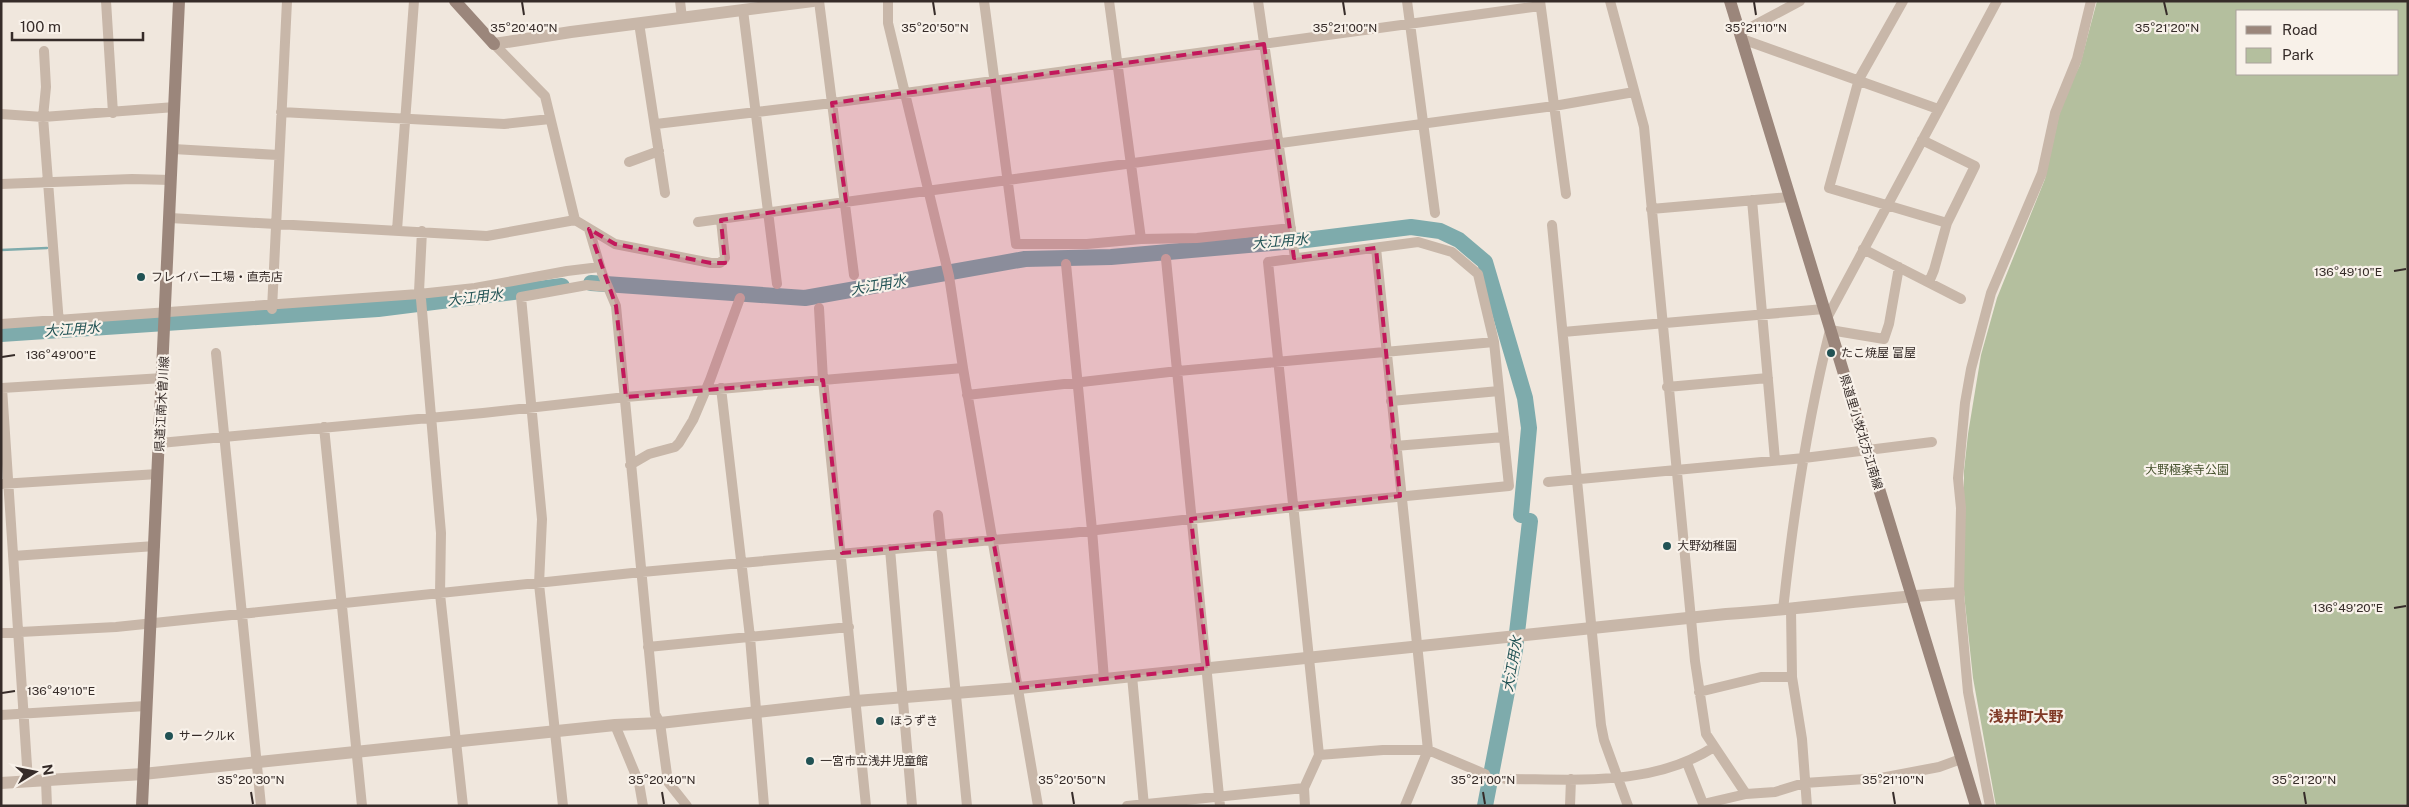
<svg xmlns="http://www.w3.org/2000/svg" width="2409" height="807" viewBox="0 0 2409 807" font-family="'Public Sans','Noto Sans JP',sans-serif">
	<style>
		.green { fill: #b4bf9e; fill-rule: evenodd }
		.lines { fill: none; stroke-linecap: round; stroke-linejoin: round }
		.stream { stroke: #7eabac; stroke-width: 2.5 }
		.river { stroke: #7eabac; stroke-width: 16 }
		.minor { stroke: #c8b7a9; stroke-width: 10 }
		.tertiary { stroke: #c8b7a9; stroke-width: 12 }
		.secondary { stroke: #9b867b; stroke-width: 12 }
		.marked { fill: #c2185b; fill-opacity: 0.2; stroke: #c2185b; stroke-width: 4; stroke-dasharray: 10 6; stroke-linejoin: round }
		.ticks { fill: none; stroke: #362c29; stroke-width: 2 }
		.poi-dot { fill: #215254; stroke: #f8f1e9; stroke-width: 2 }
		.labels { text-anchor: middle; dominant-baseline: central; stroke-width: 4.5; stroke-linejoin: round; paint-order: stroke }
		.poi-label { font-size: 12px; fill: #362c29; stroke: #f8f1e9; text-anchor: start }
		.street-label { font-size: 12px; fill: #362c29; stroke: #f8f1e9 }
		.park-label { font-size: 12px; fill: #46522e; stroke: #f8f1e9 }
		.water-label { font-size: 14px; font-style: italic; fill: #215254; stroke: #f8f1e9 }
		.quarter-label { font-size: 15px; font-weight: bold; fill: #7f3a27; stroke: #f8f1e9 }
		.ticks-label { font-size: 12px; text-anchor: middle; fill: #362c29; stroke: #f8f1e9; stroke-width: 4.5; stroke-linejoin: round; paint-order: stroke }
	</style>
	<rect width="100%" height="100%" fill="#f0e7dd"/>
	<path class="green" d="M2097 1H2408V804L1996 806 1973 678 1964 594V471L1968 434 1981 355 1997 298 2045 179 2059 115 2067 91 2080 65ZM2238 11H2398V74H2238Z"/>
	<g class="lines">
		<path class="stream" d="M1 250 47 248"/>
		<path class="river" d="M591 283 805 298 1025 259 1111 257 1306 240 1411 227 1440 231 1459 240 1485 262 1525 398 1529 428 1521 515
			M1 334 378 309 562 286
			M1485 806 1515 650 1530 521"/>
		<path class="minor" d="M106 1 113 113
			M680 1 682 18
			M819 1 854 275
			M888 1V23L949 276 963 368 1038 806
			M984 1 1016 244H1087L1141 239 1197 238 1291 228
			M1109 1 1141 239
			M1258 1 1295 258
			M1407 1 1435 213
			M1540 1 1566 194
			M1610 1 1644 127 1695 661 1706 734 1746 794 1775 792 1804 783 1881 778 1939 767 1961 759
			M1903 1 1859 79 1829 188 1947 223
			M743 10 777 284
			M639 23 665 193
			M1740 33 1800 1
			M1742 39 1938 109
			M494 44 545 96 575 220
			M44 51 46 87 43 117 59 324
			M281 112 504 124 550 119
			M1 114 43 117 175 107
			M656 124 832 103 1540 6
			M1922 140 1975 166 1947 223 1934 270 1929 282
			M173 149 278 155
			M629 162 659 151
			M1 184 132 179 171 180
			M1752 200 1775 460
			M1651 209 1790 197
			M170 218 487 236 575 220 615 244 711 263H720L725 258 721 220
			M698 222 1554 106 1634 92
			M1552 225 1601 725 1604 740 1628 806
			M589 229 602 273 616 306 655 714 660 723 668 782 687 806
			M397 230 414 1
			M422 231 419 292 421 299 441 533 440 594 463 806
			M1376 248 1428 750 1405 806
			M1863 249 1961 299
			M1166 259 1220 806
			M1066 264 1092 530 1104 679
			M819 308 823 380 866 806
			M272 309 287 1
			M1827 318 1997 1
			M1 324 419 294 475 288 567 271 600 267
			M1563 332 1824 309
			M216 353 261 806
			M1667 387 1768 378
			M721 388 750 637 764 806
			M967 395 1178 371 1494 342
			M1391 401 1499 391
			M324 427 362 806
			M160 443 483 413 626 397 963 368
			M1395 446 1504 437
			M630 465 649 454 675 447 679 443 693 420 710 380 740 298
			M1548 482 1804 458 1932 442
			M1 484 158 474
			M938 515 967 806
			M890 549 912 806
			M13 556 155 546
			M1791 609 1792 677 1802 739 1807 806
			M1783 610C1793 516 1807 422 1830 330L1884 339 1889 324 1899 267
			M1 633 116 627 642 572 1071 533 1294 507 1509 486 1494 342 1478 274 1452 252 1418 242 1268 262 1319 755 1304 788 1305 806
			M648 647 849 627
			M1132 676 1144 806
			M1699 692 1761 677H1792
			M1 715 146 706
			M615 725 639 783 643 806
			M1319 755 1383 750H1428L1485 774
			M1687 763 1704 806
			M1505 779C1576 779 1652 787 1714 747
			M28 781 2 388 163 378
			M46 781 47 806
			M1703 804 1746 794
			M563 806 539 584 542 519 521 297 587 285 607 287
			M1127 806 1304 788
			M1570 806 1571 779
			M1990 806 1968 692 1959 593 1961 508 1958 478 1965 403 1971 369 1991 293 2042 173 2055 113 2077 59 2091 1"/>
		<path class="tertiary" d="M494 44 571 32 813 1
			M1 783 143 774 615 725 660 723 856 701 1019 688 1726 614C1804 609 1881 597 1959 593"/>
		<path class="secondary" d="M455 1 494 44
			M1730 1 1976 806
			M142 806 179 1"/>
	</g>
	<path class="marked" d="M1264 44 1294 258 1376 248 1400 496 1191 519 1208 668 1019 688 993 539 842 553 823 380 626 397 616 306 589 229 615 244 711 263H725L721 220 846 201 832 103Z"/>
	<path class="ticks" d="M522 2 524 15M933 2 935 15M1343 2 1345 15M1754 2 1756 15M2164 2 2167 15M2394 271 2406 269M2 357 15 355M2394 608 2406 606M2 693 15 691M251 792 253 804M662 792 664 804M1072 792 1074 804M1483 792 1485 804M1893 792 1895 804M2304 792 2306 804"/>
	<g class="poi-dot">
		<circle cx="141" cy="277" r="5"/>
		<circle cx="1831" cy="353" r="5"/>
		<circle cx="1667" cy="546" r="5"/>
		<circle cx="880" cy="721" r="5"/>
		<circle cx="169" cy="736" r="5"/>
		<circle cx="810" cy="761" r="5"/>
	</g>
	<g class="labels">
		<g class="poi-label">
			<text x="151" y="277">フレイバー工場・直売店</text>
			<text x="1841" y="353">たこ焼屋 富屋</text>
			<text x="1677" y="546">大野幼稚園</text>
			<text x="890" y="721">ほうずき</text>
			<text x="179" y="736">サークルK</text>
			<text x="820" y="761">一宮市立浅井児童館</text>
		</g>
		<g class="street-label">
			<text transform="translate(162 404) rotate(-87)">県道江南木曽川線</text>
			<text transform="translate(1861 432) rotate(73)">県道里小牧北方江南線</text>
		</g>
		<g class="park-label">
			<text x="2187" y="470">大野極楽寺公園</text>
		</g>
		<g class="water-label">
			<text transform="translate(1280 241) rotate(-5)">大江用水</text>
			<text transform="translate(878 285) rotate(-10)">大江用水</text>
			<text transform="translate(475 297) rotate(-7)">大江用水</text>
			<text transform="translate(72 329) rotate(-4)">大江用水</text>
			<text transform="translate(1512 664) rotate(-80)">大江用水</text>
		</g>
		<g class="quarter-label">
			<text x="2026" y="716">浅井町大野</text>
		</g>
	</g>
	<g class="ticks-label">
		<text x="524" y="32">35°20'40"N</text>
		<text x="935" y="32">35°20'50"N</text>
		<text x="1345" y="32">35°21'00"N</text>
		<text x="1756" y="32">35°21'10"N</text>
		<text x="2167" y="32">35°21'20"N</text>
		<text x="2348" y="276">136°49'10"E</text>
		<text x="61" y="359">136°49'00"E</text>
		<text x="2348" y="612">136°49'20"E</text>
		<text x="61" y="695">136°49'10"E</text>
		<text x="251" y="784">35°20'30"N</text>
		<text x="662" y="784">35°20'40"N</text>
		<text x="1072" y="784">35°20'50"N</text>
		<text x="1483" y="784">35°21'00"N</text>
		<text x="1893" y="784">35°21'10"N</text>
		<text x="2304" y="784">35°21'20"N</text>
	</g>
	<rect width="2409" height="807" fill="none" stroke="#362c29" stroke-width="5"/>
	<rect x="2236" y="10" width="162" height="65" fill="#f8f1e9" stroke="#aaa29c"/>
	<rect x="2246" y="26" width="25" height="8" fill="#9b867b" stroke="#aaa29c"/>
	<text x="2282" y="35" font-size="15" fill="#362c29">Road</text>
	<rect x="2246" y="48" width="25" height="15" fill="#b4bf9e" stroke="#aaa29c"/>
	<text x="2282" y="60" font-size="15" fill="#362c29">Park</text>
	<g transform="translate(35 772) rotate(80)" stroke="#f8f1e9" stroke-width="4" paint-order="stroke">
	<path d="M0-4L9 19L0 12L-9 19Z" fill="#362c29"/>
	<text y="-8" font-size="14" font-weight="bold" text-anchor="middle" fill="#362c29">N</text>
	</g>
	<path d="M12 32v8h131v-8" fill="none" stroke="#362c29" stroke-width="2.5"/>
	<text x="20" y="32" font-size="15" fill="#362c29" stroke="#f8f1e9" stroke-width="4" paint-order="stroke">100 m</text>
</svg>
